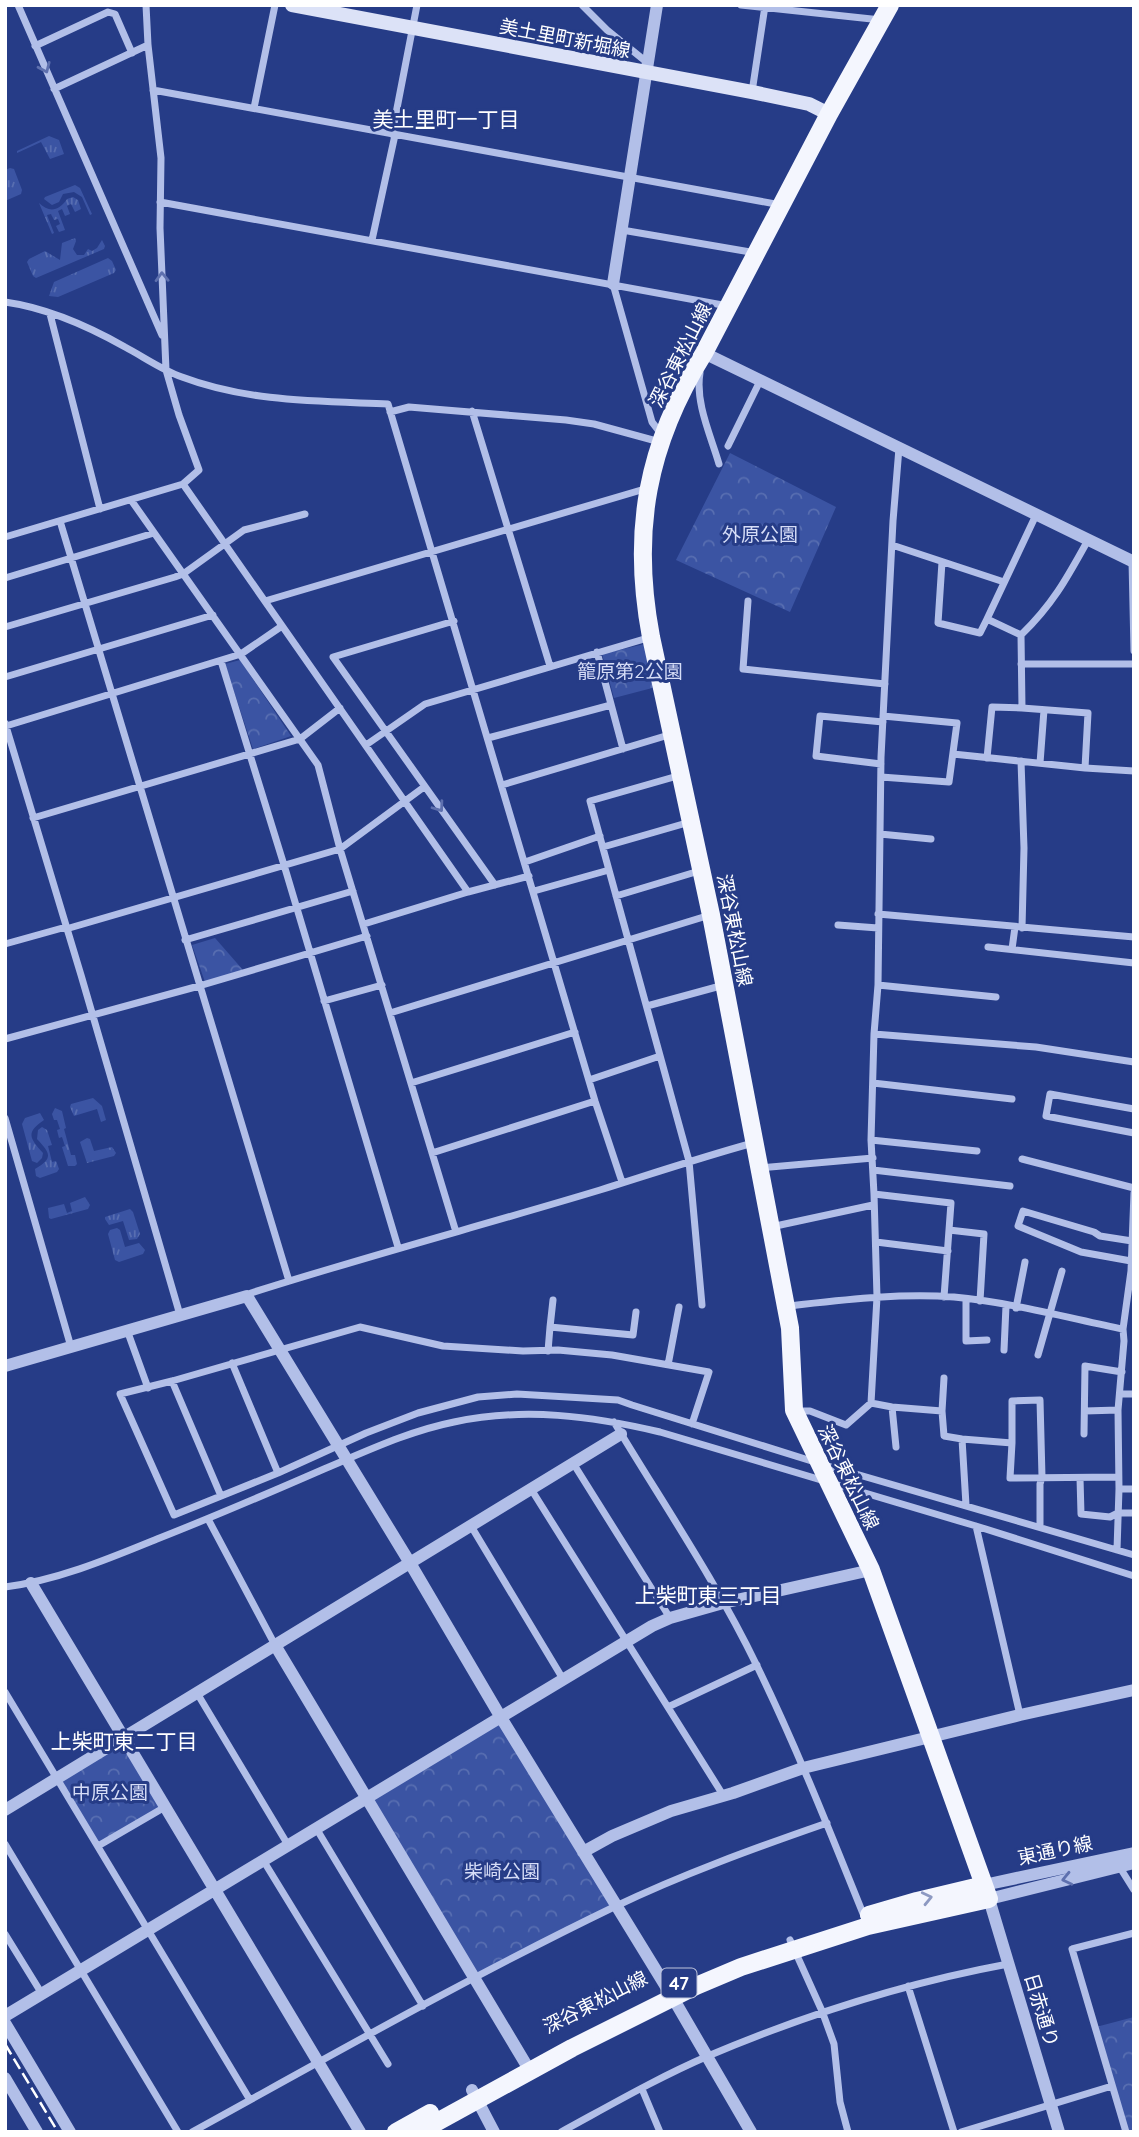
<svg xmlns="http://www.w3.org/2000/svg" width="1139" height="2137" viewBox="0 0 1139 2137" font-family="Quicksand,'Noto Sans JP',sans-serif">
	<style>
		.grass { fill: url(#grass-tufts) }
		.forest { fill: url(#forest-crowns) }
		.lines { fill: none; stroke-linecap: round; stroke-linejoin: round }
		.minor { stroke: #b2bfe8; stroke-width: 7 }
		.tertiary { stroke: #b2bfe8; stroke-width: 12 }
		.secondary { stroke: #dce2f7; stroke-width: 14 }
		.primary { stroke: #f4f6fe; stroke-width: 18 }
		.rail { stroke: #fff; stroke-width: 2.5; stroke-dasharray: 12 5; stroke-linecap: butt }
		.oneway { stroke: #5e70ae }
		.oneway2 { stroke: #8d99c2 }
		.labels { text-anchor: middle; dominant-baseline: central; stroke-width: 6; stroke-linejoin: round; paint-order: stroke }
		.shield { fill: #263c87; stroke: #bec4db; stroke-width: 2 }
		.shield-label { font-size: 18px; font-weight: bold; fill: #fff }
		.street-label { font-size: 19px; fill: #fff; stroke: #263c87 }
		.park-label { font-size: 19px; fill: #d6ddf7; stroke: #263c87 }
		.neighbourhood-label { font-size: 21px; fill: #fff; stroke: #263c87 }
	</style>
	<defs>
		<pattern id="grass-tufts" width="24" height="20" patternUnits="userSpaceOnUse" patternTransform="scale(1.75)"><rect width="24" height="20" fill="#3b54a3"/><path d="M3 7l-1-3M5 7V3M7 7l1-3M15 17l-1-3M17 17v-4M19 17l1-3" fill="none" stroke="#586eb1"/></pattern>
		<pattern id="forest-crowns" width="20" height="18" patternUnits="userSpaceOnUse" patternTransform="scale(1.75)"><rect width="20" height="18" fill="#3b54a3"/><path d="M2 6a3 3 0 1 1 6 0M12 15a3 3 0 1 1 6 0" fill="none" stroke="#586eb1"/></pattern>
	</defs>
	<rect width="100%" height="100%" fill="#263c87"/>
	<path class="grass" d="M49 136 59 140 64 154 50 159 41 142 17 153V151Z
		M10 168 14 169 22 190 21 194 5 201V170Z
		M75 185 80 188 92 214 90 215 82 197 74 192 63 194 59 202 52 205 44 199 45 197Z
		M73 197 78 200 81 209 75 212 71 204 67 206 70 214 65 216 62 209 58 211 65 230 59 232 56 226 60 224 58 219 54 220 51 214 47 215 54 233 52 234 39 203C49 213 59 211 67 199Z
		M75 238 76 241 73 249 77 255H84L88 249 92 251 97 248 102 240 105 246 104 249 36 278 33 276 27 262 29 259 45 251 60 260 62 243Z
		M108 258 112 261 116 270 114 273 58 297 49 296 54 282Z
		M93 1098 102 1106 106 1120 101 1122 97 1109 74 1116 70 1107 71 1104Z
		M55 1108 62 1111 66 1128 64 1129 71 1155H75L77 1164 75 1166H68L62 1147 65 1146 62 1137 59 1138 57 1130 60 1129 57 1120H54L52 1114Z
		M40 1113 44 1120C25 1133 30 1138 43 1153L42 1158 37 1163 32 1161 22 1124 25 1118Z
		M42 1127 47 1130 52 1145 48 1146 52 1162 56 1161 59 1169 57 1172 40 1178 36 1176 35 1169C54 1158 50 1153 37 1139L38 1130Z
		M87 1138 90 1139 94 1151 112 1147 116 1153 114 1156 87 1163 80 1142Z
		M85 1197 90 1205 88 1209 51 1219 49 1218 48 1208 64 1204 67 1213 72 1211 70 1203Z
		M130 1209 133 1212 140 1234 137 1239 129 1240 123 1221 109 1225 105 1219V1217Z
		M117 1228 120 1230 125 1247 139 1243 145 1250 143 1254 119 1262 115 1260 108 1234 110 1230Z"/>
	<path class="forest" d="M730 453 836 507 790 612 676 560Z
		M649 643 656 687 614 698 602 654Z
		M240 660 291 736 253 749 225 664Z
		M215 938 243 970 205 982 192 945Z
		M500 1716 616 1906 475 1978 366 1798Z
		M124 1743 161 1806 99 1844 60 1779Z
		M1134 2017V2132H1128L1096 2027Z"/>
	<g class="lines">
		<path class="minor" d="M18 5 162 335
			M582 5 607 30 649 64
			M741 5 881 20
			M35 46 108 12 115 14 132 53
			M54 89 148 45
			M153 90 781 205
			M752 92 765 6
			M254 108 275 5
			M392 134 417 5
			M160 202 728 306
			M622 230 756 253
			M372 240 395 135
			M613 284 652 422 662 435
			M5 302C48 308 88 326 125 347 144 357 162 370 182 377 248 402 319 401 388 404L595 1101 622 1182
			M50 314 100 509
			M700 373C695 403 711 436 719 464
			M472 411 550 666
			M390 412 409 407 566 420 594 424 660 442
			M728 446 760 381
			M183 484 468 892
			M131 500 318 765 340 849 456 1232
			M60 521 289 1281
			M5 537 183 484 199 470 179 415 166 370 160 228 161 158 148 45 146 5
			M892 545 1004 582
			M1132 561 1134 651
			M942 562 938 623 980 633 987 619
			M5 578 154 533
			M265 601 648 488
			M748 601 743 669 885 684
			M454 621 333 657 495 885
			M5 627 175 577 183 574 244 530 305 514
			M1021 635 987 619 1036 515
			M597 652 623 749
			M221 661 284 865 398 1247
			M1021 664H1134
			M5 677 213 615
			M1022 708 1088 713 1085 768
			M5 723 81 975 180 1315
			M6 726 241 654 282 626
			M488 738 611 705
			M366 745 425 704 651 637
			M953 754 1085 768 1134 771
			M987 758 992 707 1022 708 1021 635C1053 604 1067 578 1088 540
			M1021 761 1024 848 1022 928
			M1040 763 1044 710
			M881 764 816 756 820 716 883 722
			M681 775 590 801 689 1161 702 1305
			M881 777 949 782 957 723 883 716
			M502 785 672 734
			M33 818 300 739 340 708
			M880 834 931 839
			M603 847 690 822
			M525 862 600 836
			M534 891 609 870
			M616 896 699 871
			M878 914 1134 937
			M364 924 468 892 529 876
			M838 925 878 928
			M66 929 340 849 424 787
			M185 940 353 891
			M5 944 66 927
			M988 947 1134 963
			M1012 949 1015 927
			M878 985 996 997
			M324 1001 382 985
			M647 1006 724 985
			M390 1013 710 915
			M874 1034 1036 1047 1134 1062
			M5 1039 199 986 367 936
			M589 1080 660 1056
			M411 1083 575 1032
			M873 1083 1012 1099
			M1134 1109 1050 1094 1046 1116 1134 1133
			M5 1118 71 1347
			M871 1140 977 1151
			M432 1153 595 1101
			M1022 1159 1134 1188
			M759 1168 873 1158
			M873 1170 1010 1186
			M874 1194 951 1203 944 1297
			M771 1227 873 1205
			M949 1230 984 1234 980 1301
			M876 1242 948 1251
			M1131 1261 1081 1252 1018 1226 1023 1211 1094 1232 1100 1236 1132 1241
			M247 1296 251 1293C367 1256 484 1225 600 1190 651 1174 702 1157 753 1143
			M966 1299V1341L987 1340
			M553 1300 550 1327 633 1335 636 1312
			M788 1306C843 1300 898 1293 954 1297 1009 1302 1069 1318 1123 1329
			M1016 1308 1025 1262
			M127 1330 148 1388
			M1004 1350 1006 1306
			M548 1351 550 1327
			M1038 1355 1062 1271
			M232 1363 278 1473
			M668 1365 679 1307
			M944 1378 942 1411 944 1436 962 1439 1012 1443V1401L1040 1400 1042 1477 1040 1484V1527
			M172 1381 221 1496
			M1120 1394H1134
			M871 1403 877 1297 874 1194 871 1140 874 1034 878 985 881 757 893 521 899 448
			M892 1407 896 1447
			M796 1411H810L846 1425 871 1403 892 1407 942 1411
			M1085 1411 1118 1410
			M614 1422C662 1502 716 1581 757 1666 797 1748 830 1832 864 1916
			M692 1424 709 1372 612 1355 558 1350 523 1351 443 1346 360 1327 172 1381 120 1394 174 1515 278 1473 366 1433 418 1413 478 1397 517 1394 618 1400 632 1405 818 1463 1134 1555
			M1084 1434 1085 1366 1122 1372
			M962 1439 966 1505
			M1012 1443 1010 1478 1118 1477
			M573 1463 670 1618
			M1080 1478 1081 1514 1110 1517 1118 1513H1134
			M531 1489 723 1795
			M1119 1489H1134
			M208 1519 275 1645
			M471 1526 563 1679
			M976 1526 1020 1715
			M1117 1550 1119 1489 1118 1410 1124 1341 1123 1329 1131 1271 1134 1193
			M5 1587C58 1580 108 1559 157 1539 213 1517 269 1493 324 1469 367 1451 409 1431 454 1422 524 1407 592 1416 660 1432L976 1526 1134 1576
			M5 1692 250 2100
			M197 1693 288 1845
			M668 1707 757 1665
			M316 1828 423 2006
			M5 1844 178 2132
			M98 1846 165 1807
			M263 1860 388 2064
			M1119 1866 1134 1890
			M5 1934 42 1994
			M790 1940 822 2011 834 2044 840 2102 848 2132
			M908 1986 954 2132
			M642 2089 660 2132
			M192 2132C332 2055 471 1976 614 1907 683 1874 755 1848 827 1823
			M561 2132C609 2106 657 2078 708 2056 805 2015 905 1983 1008 1964
			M961 2132 1112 2086
			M1126 2132 1072 1949 1134 1933"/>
		<path class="tertiary" d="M613 284 657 5
			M704 353 1134 562
			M5 1366 247 1296 410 1563 500 1716 673 1998 751 2132
			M31 1583 360 2132
			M275 1645 530 2071
			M5 1810 621 1434
			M583 1852 612 1836 671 1811 733 1793 803 1768 1020 1715 1134 1690
			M984 1885 1134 1853
			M5 2016 652 1626 670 1618 723 1603 871 1570
			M5 2023 70 2132
			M5 2078 37 2132
			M472 2090 494 2132
			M1059 2132 989 1899 1134 1863"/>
		<path class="secondary" d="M292 5 752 92 809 104 829 114"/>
		<path class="primary" d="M869 1915 917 1901 984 1885
			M396 2132 430 2113
			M419 2132 572 2048 696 1986 741 1967 868 1926 989 1899 871 1570 794 1410 790 1328 711 915 651 637C631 531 647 444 704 353L829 114 890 5"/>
		<path class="rail" d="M5 2044 58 2132"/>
	</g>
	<defs><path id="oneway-chevron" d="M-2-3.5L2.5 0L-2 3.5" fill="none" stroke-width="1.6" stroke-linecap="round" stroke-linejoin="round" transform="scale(1.75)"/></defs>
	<g class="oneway">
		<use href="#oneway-chevron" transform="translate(45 68) rotate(66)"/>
		<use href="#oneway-chevron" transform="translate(162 277) rotate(-92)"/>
		<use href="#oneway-chevron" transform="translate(439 807) rotate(54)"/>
		<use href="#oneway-chevron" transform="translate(1067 1879) rotate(167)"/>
	</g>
	<use class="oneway2" href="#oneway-chevron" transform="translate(927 1898) rotate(-13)"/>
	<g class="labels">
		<rect class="shield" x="661.5" y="1968.5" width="35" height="29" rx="5"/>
		<g class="shield-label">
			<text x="679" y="1983">47</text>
		</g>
		<g class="street-label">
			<text transform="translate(565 38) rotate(11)">美土里町新堀線</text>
			<text transform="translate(680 355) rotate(-63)">深谷東松山線</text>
			<text transform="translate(735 930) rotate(79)">深谷東松山線</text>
			<text transform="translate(849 1477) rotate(64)">深谷東松山線</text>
			<text transform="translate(1055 1850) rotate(-12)">東通り線</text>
			<text transform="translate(595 2002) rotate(-27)">深谷東松山線</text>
			<text transform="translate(1042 2010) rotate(73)">日赤通り</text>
		</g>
		<g class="park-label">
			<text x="760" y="534">外原公園</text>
			<text x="630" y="671">籠原第2公園</text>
			<text x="110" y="1792">中原公園</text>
			<text x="502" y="1871">柴崎公園</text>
		</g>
		<g class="neighbourhood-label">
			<text x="446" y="119">美土里町一丁目</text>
			<text x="708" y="1595">上柴町東三丁目</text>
			<text x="124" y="1741">上柴町東二丁目</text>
		</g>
	</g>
	<rect width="1139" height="2137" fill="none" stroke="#ffffff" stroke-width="14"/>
</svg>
